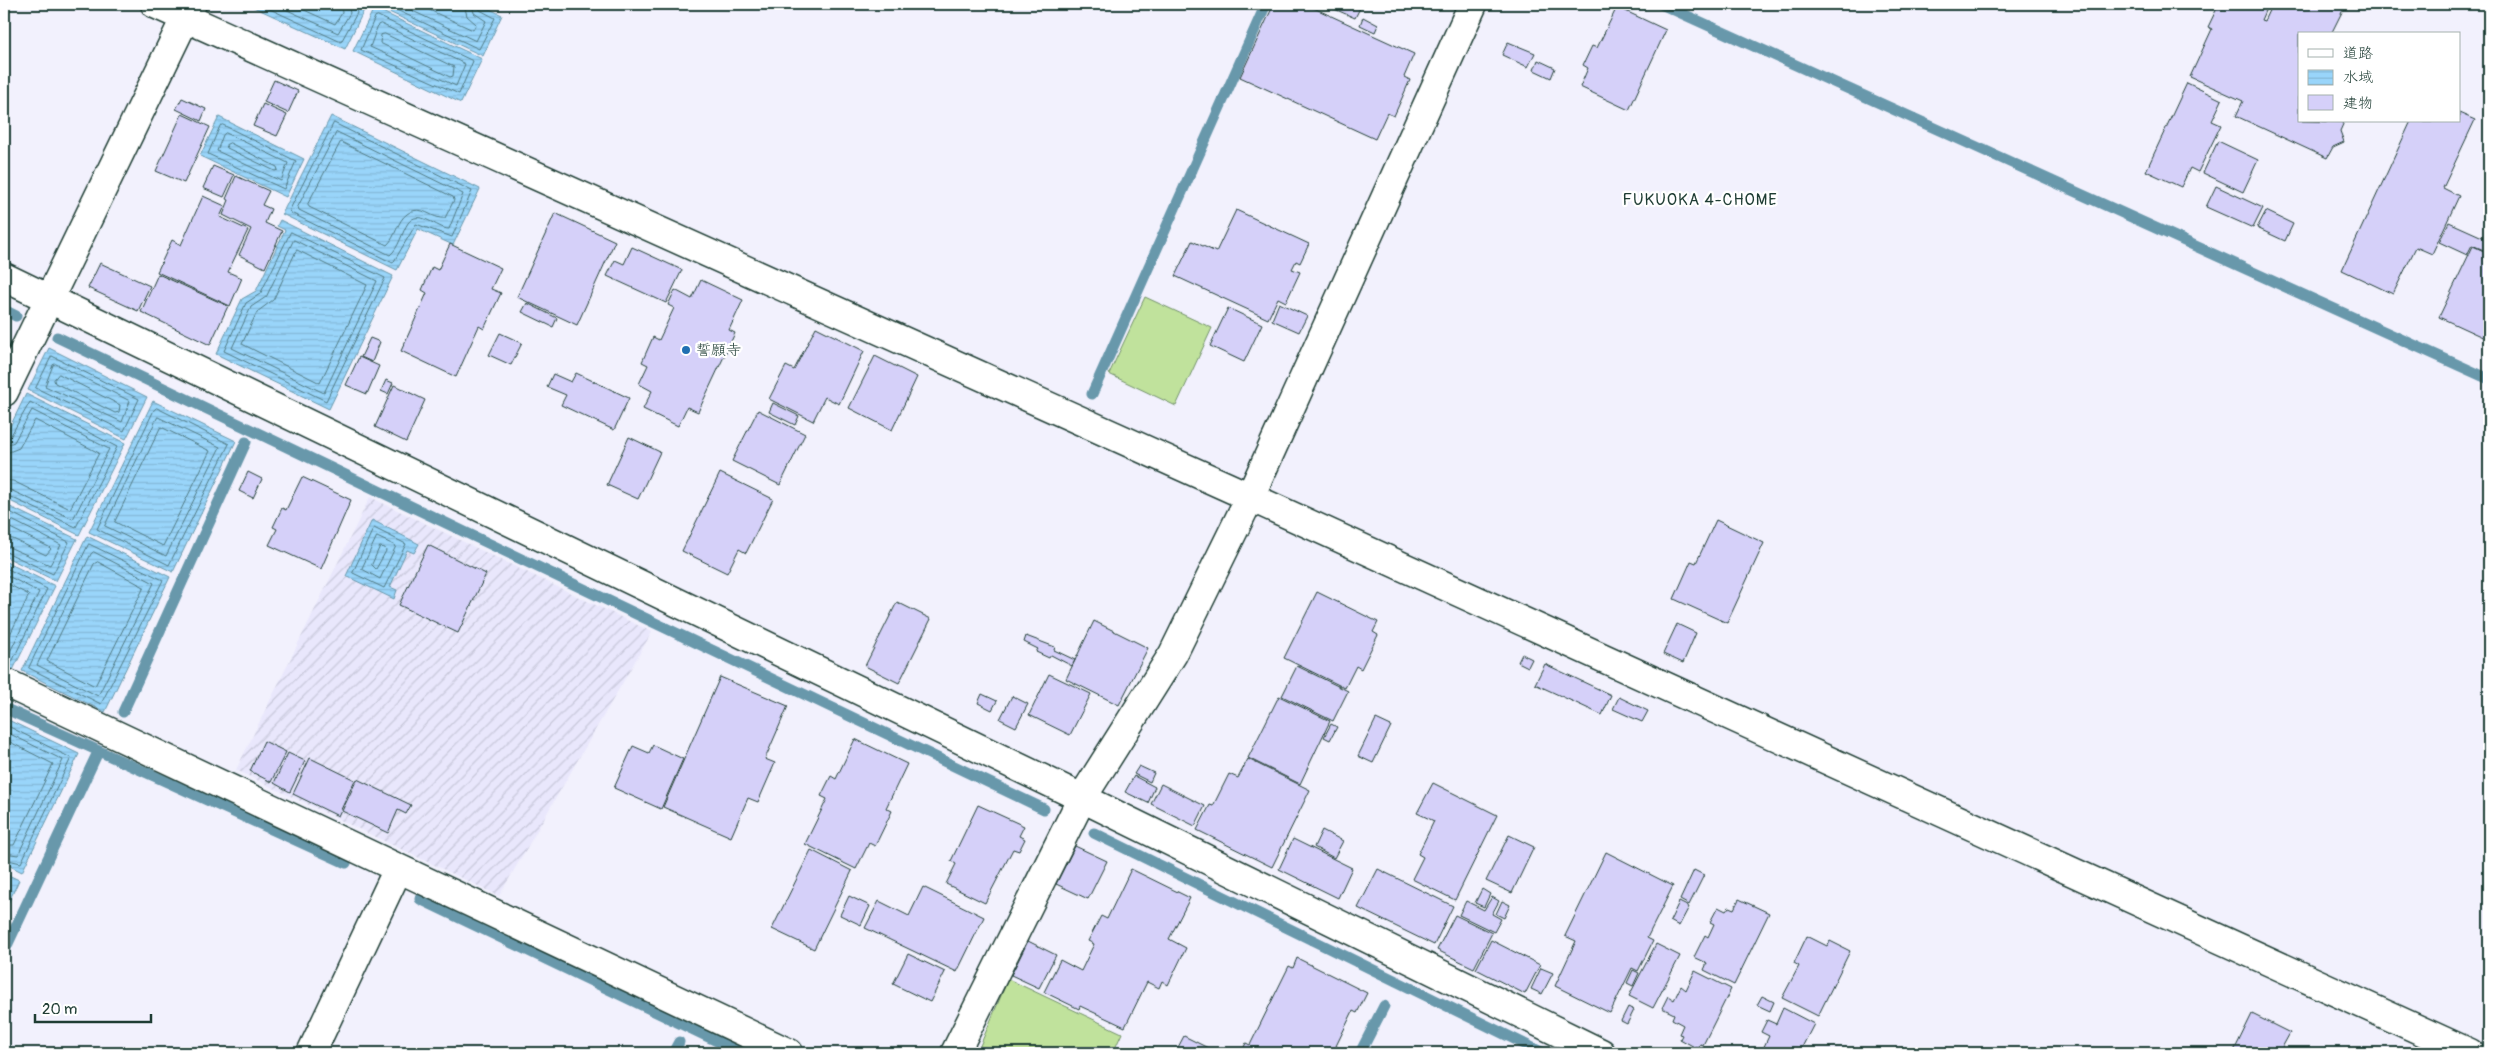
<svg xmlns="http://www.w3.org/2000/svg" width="2493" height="1057" viewBox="0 0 2493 1057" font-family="Pangolin,'Klee One',sans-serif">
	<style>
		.industrial { fill: url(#industrial-furrows) }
		.garden { fill: #c0e29c; stroke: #709068 }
		.water { fill: url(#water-rules); stroke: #6898ab }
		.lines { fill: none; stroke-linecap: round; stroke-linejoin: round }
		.shore { stroke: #507a83; stroke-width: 1 }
		.stream { stroke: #6898ab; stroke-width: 11 }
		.building { fill: #d5d0f9; stroke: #1f3d34 }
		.minor-casing { stroke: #1f3d34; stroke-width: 31 }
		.minor { stroke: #fff; stroke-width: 28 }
		.poi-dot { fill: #1f6fb2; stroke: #fff; stroke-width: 2 }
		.labels { text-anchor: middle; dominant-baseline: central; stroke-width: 4.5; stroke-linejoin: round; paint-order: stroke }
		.poi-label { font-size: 15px; fill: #1f3d34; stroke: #fff; text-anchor: start }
		.neighbourhood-label { font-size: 16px; letter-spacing: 1px; fill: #1f3d34; stroke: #fff }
	</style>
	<defs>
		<pattern id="industrial-furrows" width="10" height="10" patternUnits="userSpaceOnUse" patternTransform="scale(1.25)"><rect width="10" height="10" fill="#e9e7fc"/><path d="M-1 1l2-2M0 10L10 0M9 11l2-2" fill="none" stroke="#c7c7d9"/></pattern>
		<pattern id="water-rules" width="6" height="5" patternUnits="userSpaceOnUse" patternTransform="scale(1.25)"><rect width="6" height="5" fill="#99d5fa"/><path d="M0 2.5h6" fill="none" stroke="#83b8d7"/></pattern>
	</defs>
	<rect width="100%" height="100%" fill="#f2f1fd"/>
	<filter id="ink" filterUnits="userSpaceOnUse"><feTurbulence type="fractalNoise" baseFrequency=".02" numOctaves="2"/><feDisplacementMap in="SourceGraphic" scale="10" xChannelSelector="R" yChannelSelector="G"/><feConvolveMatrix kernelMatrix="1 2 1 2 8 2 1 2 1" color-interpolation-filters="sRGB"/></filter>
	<g filter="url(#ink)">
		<path class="industrial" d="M370 497 652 632 499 896 236 770Z"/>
		<path class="garden" d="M1145 297 1212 328 1176 406 1109 374Z
			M1008 979 1122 1033 1113 1053H977Z"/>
		<path class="water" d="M247 4H355L365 8 345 49Z
			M479 4 502 15 483 56 374 5Z
			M374 8 482 59 461 103 353 51Z
			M331 116 480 189 453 245 418 229 397 270 282 214Z
			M219 117 304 159 286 197 200 156Z
			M280 220 393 276 329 409 216 354 242 299 256 291 285 230 277 226Z
			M49 348 147 397 126 439 28 390Z
			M26 394 125 443 79 535 4 498V439Z
			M153 401 236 441 173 572 89 532Z
			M4 504 77 539 56 581 4 556Z
			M372 520 419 544 414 553 407 550 390 587 397 590 394 599 346 576Z
			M87 536 170 577 105 712 22 671Z
			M4 561 55 586 12 672 4 668Z
			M4 718 79 754 22 872 4 863Z
			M4 873 19 880 4 912Z"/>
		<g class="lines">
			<path class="shore" d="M259 4 341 42 357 13 354 4
				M274 4 338 33 350 13 348 4
				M291 4 335 24 342 13 341 4
				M384 4 479 49 495 18 480 10 478 4
				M398 4 476 41 486 21 474 13 472 4
				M416 4 473 30 476 24 467 16 464 4
				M378 16 473 61 459 94 361 50 375 17Z
				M381 24 465 64 456 86 370 47 378 25Z
				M385 34 454 67 453 76 450 77 380 43 381 35Z
				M334 123 472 191 452 237 416 224 393 263 291 213 290 210Z
				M223 125 296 161 284 189 208 154 220 126Z
				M337 132 463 194 449 229C437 229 419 208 408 223 402 232 399 248 390 255L299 210 298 207Z
				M226 133 288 163 281 181 217 151 223 135Z
				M341 142 453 197 454 200 445 218C432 220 422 203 407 214 397 221 396 237 387 245L309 207 308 204Z
				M230 143 277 167 278 170 275 171 227 148 226 145Z
				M291 232 385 278 326 401 224 351 246 303 260 294Z
				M294 240 377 281 324 393 232 348 251 307 266 297Z
				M297 250 367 285 320 383 242 344 257 312 273 300Z
				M52 356 139 399 124 431 36 388Z
				M56 364 130 401 122 422 45 386 53 365Z
				M59 374 120 405 119 412 115 413 55 383 54 380Z
				M157 408 229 444 169 565 97 529 154 410Z
				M158 417 220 447 166 556 105 526Z
				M161 427 210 451 163 546 115 522Z
				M4 440 10 437 30 402 117 447 76 527 4 494
				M4 446 14 442 32 410 109 449 73 519 4 487
				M4 454 19 448 35 420 99 453 70 509 13 481 4 480
				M4 509 69 542 53 574 4 551
				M4 516 61 545 50 565 4 545
				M4 525 49 547 51 549 46 555 13 539 4 538
				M374 528 406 544 384 588 353 573Z
				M377 537 396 546 380 579 362 569Z
				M89 544 163 580 101 704 29 668Z
				M380 547 385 548 386 551 376 569 372 565Z
				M94 552 154 583 98 696 37 665 91 554Z
				M98 562 144 587 95 686 47 661 94 564Z
				M4 567 47 589 11 664H4
				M4 574 39 592 8 656 4 658
				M4 582 29 595 4 647
				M4 724 71 758 21 863 4 859
				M4 731 63 760 18 855 4 853
				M4 739 53 764 14 845H4"/>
			<path class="stream" d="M1661 4 2489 379
				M4 310 16 316
				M57 337 1044 809
				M1092 394 1266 4
				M4 708 346 863
				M123 712 246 442
				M1094 833 1543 1053
				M420 899 742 1053
				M4 952 98 752
				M673 1053 679 1042
				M1360 1053 1384 1006"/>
		</g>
		<path class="building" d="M1274 4H1305L1414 54 1404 77 1410 80 1394 116 1387 113 1375 139 1240 77Z
			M1323 4H1362L1355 18Z
			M2219 4H2268L2261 20 2264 21 2272 4H2346L2331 34H2299V121L2344 122 2340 131 2344 142 2333 147 2327 158 2236 116 2243 101 2190 77 2212 29 2208 27Z
			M1617 7 1666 30 1629 110 1580 87 1588 68 1583 65 1592 46 1597 48Z
			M1363 17 1378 25 1375 32 1360 25Z
			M1508 42 1535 53 1528 67 1502 55Z
			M1538 60 1555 68 1551 78 1534 70Z
			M274 80 298 91 288 113 264 102Z
			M2187 83 2222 100 2212 121 2221 125 2198 172 2190 168 2181 187 2146 171Z
			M182 98 206 109 201 121 176 109Z
			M263 104 287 115 277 136 253 126Z
			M2459 113 2475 120 2443 188 2459 196 2432 254 2416 247 2393 294 2342 270 2411 121H2459Z
			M182 114 210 127 184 183 156 171Z
			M2218 141 2258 160 2243 192 2203 173Z
			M213 166 234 175 224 197 203 188Z
			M236 176 269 191 262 205 271 209 265 223 282 231 265 268 239 255 251 229 223 215 229 200 226 199Z
			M2216 186 2263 208 2253 228 2206 207Z
			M203 196 225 206 220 217 248 230 228 272 242 278 230 306 157 272 172 240 181 245Z
			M1236 210 1309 244 1300 263 1296 261 1292 269 1300 272 1286 302 1278 298 1268 319 1175 276 1192 241 1216 252Z
			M2266 211 2293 224 2285 241 2257 228Z
			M555 213 615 241 577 325 517 297Z
			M2449 222 2489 240 2486 251 2472 245 2467 255 2439 242Z
			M450 244 501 268 491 289 501 293 484 329 479 326 456 377 401 351 427 293 422 290 432 267 438 270Z
			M2489 245V340L2439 317 2473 246 2486 252Z
			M632 247 682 270 666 303 607 276 615 260 624 264Z
			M100 263 150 286 138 311 88 288Z
			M158 274 228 306 210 345 141 312Z
			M701 280 743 300 729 330 735 333 698 412 687 407 678 426 643 409 652 391 639 384 648 365 642 362 653 337 659 340 674 308 668 305 675 290 692 299Z
			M527 303 557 318 553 327 522 312Z
			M1279 303 1307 316 1299 332 1272 320Z
			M1228 308 1262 324 1244 362 1210 346Z
			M816 327 864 351 839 404 825 397 813 421 769 399 786 366 794 370Z
			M500 333 522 343 511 365 489 355Z
			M370 338 380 342 372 362 361 357Z
			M875 356 917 377 892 430 849 408Z
			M359 357 379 366 367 394 346 385Z
			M576 373 629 398 614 430 561 405 566 395 547 387 553 374 571 382Z
			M386 380 393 383 388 394 381 391Z
			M394 385 425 400 406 442 375 427Z
			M773 403 799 416 795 425 769 412Z
			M758 410 805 434 780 485 732 461Z
			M629 437 660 452 638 499 607 485Z
			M248 472 262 479 253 498 239 491Z
			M720 473 773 499 746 553 739 549 727 573 682 551Z
			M302 477 351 500 321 569 269 545 277 529 273 527 282 508 286 510Z
			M1716 520 1764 543 1727 623 1674 599 1691 561 1696 563Z
			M428 545 486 574 458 633 399 605Z
			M1317 592 1378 622 1373 632 1378 635 1361 669 1356 666 1345 688 1284 658Z
			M897 602 931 619 899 683 865 666Z
			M1094 621 1148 648 1119 705 1066 679Z
			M1677 624 1696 633 1683 663 1663 654Z
			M1026 636 1055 647 1054 650 1075 660 1072 666 1051 655 1049 658 1036 652 1038 649 1024 642Z
			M1522 654 1532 659 1528 667 1518 662Z
			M1545 664 1611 695 1602 715 1535 684Z
			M1297 666 1348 691 1333 721 1282 696Z
			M1049 674 1091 694 1070 735 1029 715Z
			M720 677 788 706 765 759 775 763 758 802 748 798 731 837 663 807Z
			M982 694 997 701 992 710 978 703Z
			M1012 696 1028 704 1016 727 1000 719Z
			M1279 696 1330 721 1300 784 1248 758Z
			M1619 697 1648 711 1642 722 1613 709Z
			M1376 719 1391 726 1373 763 1358 756Z
			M1331 724 1337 727 1330 740 1324 737Z
			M855 739 907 764 886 808 892 811 875 846 869 843 856 869 805 844 827 799 821 796 831 776 836 779Z
			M264 741 286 752 271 782 250 771Z
			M653 745 683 759 661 809 614 788 633 746 649 753Z
			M288 753 305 761 290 792 274 783Z
			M310 758 355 780 338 816 293 794Z
			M1248 759 1310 790 1272 867 1197 830 1210 805 1213 806 1229 774 1238 778Z
			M1139 766 1154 773 1150 782 1134 774Z
			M1134 776 1155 787 1148 803 1125 792Z
			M357 779 411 805 406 814 398 810 388 833 342 811Z
			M1433 783 1497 815 1455 900 1412 879 1423 857 1418 854 1434 821 1417 813Z
			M1161 784 1205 806 1195 826 1151 804Z
			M978 805 1024 826 1019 836 1025 839 1019 851 1013 849 985 903 946 884 956 864 951 861Z
			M1322 830 1343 841 1334 858 1314 847Z
			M1509 835 1534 847 1512 893 1486 881Z
			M1293 839 1352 868 1338 898 1279 869Z
			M1075 846 1107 861 1088 899 1056 884Z
			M811 850 852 871 814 949 772 929Z
			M1606 852 1673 886 1647 938 1653 941 1638 971 1632 968 1610 1013 1555 986 1576 941 1565 936Z
			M1131 869 1190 898 1169 939 1186 948 1168 985 1162 981 1159 988 1147 982 1125 1027 1080 1006 1079 1009 1044 992 1060 960 1081 971 1094 944 1088 941 1101 916 1107 919Z
			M1378 869 1453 906 1434 945 1358 908Z
			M1694 870 1704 875 1689 905 1680 900Z
			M923 887 984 917 957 972 865 928 879 901 909 916Z
			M1482 889 1490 894 1484 907 1475 903Z
			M849 896 870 906 861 925 840 915Z
			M1492 897 1499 901 1492 914 1501 919 1494 932 1459 915 1466 901 1484 910Z
			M1739 899 1769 913 1734 985 1704 970 1707 963 1694 957 1705 935 1708 937 1714 924 1710 922 1718 907 1726 911 1729 907 1734 909Z
			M1502 901 1510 905 1504 918 1496 914Z
			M1679 902 1689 907 1679 926 1670 921Z
			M1455 915 1492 933 1474 968 1437 950Z
			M1807 936 1827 946 1830 941 1850 951 1818 1016 1782 998 1799 966 1794 963Z
			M1491 940 1540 965 1525 994 1476 969Z
			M1028 941 1056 955 1039 988 1011 975Z
			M1656 944 1680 956 1653 1008 1629 996Z
			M908 954 945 972 930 1002 893 984Z
			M1297 958 1367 993 1357 1013 1353 1011 1336 1046 1347 1053H1241L1246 1043 1250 1045 1289 966 1293 968Z
			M1541 968 1553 973 1542 994 1531 989Z
			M1633 970 1639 973 1633 986 1627 983Z
			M1695 971 1731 989 1703 1045 1700 1044 1698 1049 1680 1039 1682 1035 1679 1034 1683 1025 1672 1019 1674 1014 1662 1008 1668 996 1674 1000 1681 986 1686 990Z
			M1762 996 1774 1002 1770 1011 1757 1005Z
			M1628 1007 1634 1010 1627 1024 1621 1021Z
			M1783 1008 1814 1024 1799 1053H1761L1769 1036 1761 1032 1767 1020 1776 1024Z
			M2252 1014 2290 1033 2279 1053H2233Z
			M1184 1036 1218 1053H1175Z"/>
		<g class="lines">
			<g class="minor-casing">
				<path id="minor" d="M155 4 1250 497 2470 1053
					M4 277 1082 798 1601 1053
					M4 392 192 4
					M4 682 789 1053
					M311 1053 398 869
					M955 1053 1082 798 1173 654 1250 497 1473 4"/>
			</g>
			<use href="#minor" class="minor"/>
		</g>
	</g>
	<circle class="poi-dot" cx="686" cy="350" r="5"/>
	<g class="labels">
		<g class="poi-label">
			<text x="696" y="350">誓願寺</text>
		</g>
		<g class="neighbourhood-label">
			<text x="1700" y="200">FUKUOKA 4-CHOME</text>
		</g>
	</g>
	<rect width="2493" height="1057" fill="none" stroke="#fff" stroke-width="20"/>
	<rect x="10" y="10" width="2473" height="1037" fill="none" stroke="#1f3d34" stroke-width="2" filter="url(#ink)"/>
	<rect x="2298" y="32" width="162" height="90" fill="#ffffff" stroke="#a5b1ae"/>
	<rect x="2308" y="49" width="25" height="8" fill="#ffffff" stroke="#a5b1ae"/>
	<text x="2343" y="58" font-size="15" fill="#1f3d34">道路</text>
	<rect x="2308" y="70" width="25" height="15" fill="url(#water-rules)" stroke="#a5b1ae"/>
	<text x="2343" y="82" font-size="15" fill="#1f3d34">水域</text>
	<rect x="2308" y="95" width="25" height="15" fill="#d5d0f9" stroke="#a5b1ae"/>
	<text x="2343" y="108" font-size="15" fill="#1f3d34">建物</text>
	<path d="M35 1014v8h116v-8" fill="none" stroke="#1f3d34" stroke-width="2.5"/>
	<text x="42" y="1014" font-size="15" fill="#1f3d34" stroke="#ffffff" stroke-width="4" paint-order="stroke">20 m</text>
</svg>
